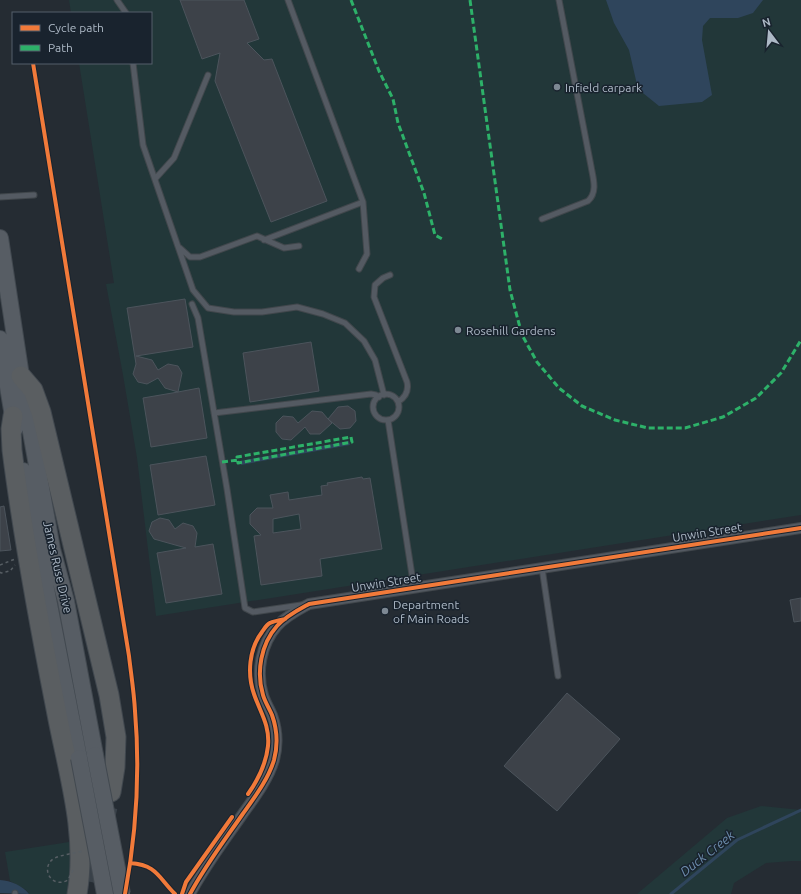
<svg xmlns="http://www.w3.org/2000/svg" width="801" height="894" viewBox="0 0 801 894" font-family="Ubuntu,sans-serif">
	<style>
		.green { fill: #223739 }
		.water { fill: #2f455c }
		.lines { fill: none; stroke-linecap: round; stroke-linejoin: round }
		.stream { stroke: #2f455c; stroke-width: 3 }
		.building { fill: #3d4249; stroke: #4c545c; fill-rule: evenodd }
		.motorway-tunnel { stroke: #394149; stroke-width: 19; stroke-dasharray: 19 10; stroke-linecap: butt }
		.service-casing { stroke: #41474c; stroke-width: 7 }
		.minor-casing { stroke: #41474c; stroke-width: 12 }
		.primary-casing { stroke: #424950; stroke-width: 18 }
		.motorway-casing { stroke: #41484f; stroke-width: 21 }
		.path { stroke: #575e64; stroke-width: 1.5; stroke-dasharray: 3 3; stroke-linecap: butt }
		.service { stroke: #545a62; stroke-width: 5 }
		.minor { stroke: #545a62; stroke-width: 10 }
		.primary { stroke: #575d64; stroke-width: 16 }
		.motorway { stroke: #5a5e61; stroke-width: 19 }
		.primary-bridge-casing { stroke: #424950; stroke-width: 18; stroke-linecap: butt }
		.path-bridge { stroke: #575e64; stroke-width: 1.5; stroke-dasharray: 3 3; stroke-linecap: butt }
		.primary-bridge { stroke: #575d64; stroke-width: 16 }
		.quiet { stroke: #2db169; stroke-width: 3; stroke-dasharray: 6 3; stroke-linecap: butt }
		.cycleway-casing { stroke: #19232e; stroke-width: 6 }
		.cycleway { stroke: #f17a3a; stroke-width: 4 }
		.poi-dot { fill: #7d8893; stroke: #19232e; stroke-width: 1.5 }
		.labels { text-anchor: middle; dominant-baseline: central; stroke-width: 3; stroke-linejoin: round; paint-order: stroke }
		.poi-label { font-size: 12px; fill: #adb9c6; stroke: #19232e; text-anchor: start }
		.street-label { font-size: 12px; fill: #adb9c6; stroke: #19232e }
		.water-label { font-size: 13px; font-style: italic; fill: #6c8cac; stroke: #19232e }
	</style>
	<rect width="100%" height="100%" fill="#252c33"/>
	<path class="green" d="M69 0H801V515L156 616 137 458 123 375 106 284 114 283 79 63H151V13H71Z
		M761 806 801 810V861H792L766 863 734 883 731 894H637L727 818Z
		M69 842 74 843 71 894H29L26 890 10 881 5 852Z"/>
	<path class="water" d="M606 0H763L753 13 738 18H710L703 26 702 40 712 95 702 102 659 106 638 89 629 50 614 23Z
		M349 441 350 445 241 465 240 461Z
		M0 880C11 881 22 885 29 894L0 893Z"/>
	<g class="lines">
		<path class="stream" d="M671 894 737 840 801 810"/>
	</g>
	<path class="building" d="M180 0H244L259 39 247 43 264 60 272 59 327 201 271 222 215 81 220 53 202 59Z
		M185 299 193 347 136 356 152 360 158 370 168 364 178 366 182 373 178 392 199 388 207 438 151 447 143 398 178 392 165 388 158 378 147 384 138 382 133 374 136 364 127 308Z
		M311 342 319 391 250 402 243 353Z
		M348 406 355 411 356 421 350 428 340 429 328 419 332 423 320 434H310L305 427 291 440 282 439 276 432V423L283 416 293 417 298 423 312 411 322 412 328 419 338 407Z
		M206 456 215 505 158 515 150 465Z
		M362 477 363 479 370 478 382 549 320 559 322 576 261 585 254 536 261 535 250 524V515L257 508H273L270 495 288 492 289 500 322 495 321 486 328 485 327 483ZM299 514 301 529 273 533V519Z
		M4 506 11 550 0 551V507Z
		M160 518 169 520 175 529 183 523 193 526 197 533 195 547 213 544 222 594 166 603 157 553 186 548 154 539 149 531 152 522Z
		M801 598V621L794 622 790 600Z
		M567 693 620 739 557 811 504 766Z"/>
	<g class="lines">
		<path class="motorway-tunnel" d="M91 882 108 807"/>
		<g class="service-casing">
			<path id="service" d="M117 0 126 13
				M133 63 143 145 193 290 208 308 234 312H262L297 307 323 314 345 323 364 341 375 360 384 395
				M155 179 174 158 208 75
				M0 197 34 195
				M542 219 588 201C598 192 593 178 591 166L559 0
				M264 240 363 202 288 0
				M180 248 190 257H200L257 236 284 248 299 246
				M359 269 367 254 363 202
				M390 275 383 278 375 285 374 297 407 382C409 391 406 397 398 402
				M192 304 198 318 227 489 245 608 253 612 301 605
				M373 407a13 13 0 1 1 26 0a13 13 0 1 1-26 0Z
				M214 413 371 394 376 395 379 397
				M388 420 414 588
				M542 568 558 676
				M15 893V894"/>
		</g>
		<g class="minor-casing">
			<path id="minor" d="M190 894C205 866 224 841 242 815 254 798 268 780 274 760 278 745 277 729 272 715 269 708 265 702 263 695 256 672 261 644 277 626 286 616 298 610 309 604L801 528"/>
		</g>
		<g class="primary-casing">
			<path id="primary" d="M0 238 21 376 52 549 66 601 95 755
				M0 339 15 428
				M23 471 79 758"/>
		</g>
		<g class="motorway-casing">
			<path id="motorway" d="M21 376 33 390 41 412 109 695 116 737 115 767 111 792
				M13 416 11 429 12 450C23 537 39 623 56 709 67 769 88 833 77 894"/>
		</g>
		<path class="path" d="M0 565 15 559
			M0 572 1 573 10 571 15 565"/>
		<use href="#service" class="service"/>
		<use href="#minor" class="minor"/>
		<use href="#primary" class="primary"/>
		<use href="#motorway" class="motorway"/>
		<g class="primary-bridge-casing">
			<path id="primary-bridge" d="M95 755 122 894
				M79 758 105 894"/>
		</g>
		<path class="path-bridge" d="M73 870 68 880C52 889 40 869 53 859 59 855 76 853 83 851"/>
		<use href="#primary-bridge" class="primary-bridge"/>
		<path class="quiet" d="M351 0 379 71 393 99 398 123 424 193 435 235 444 240
			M470 0 510 290 522 335 537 362 559 388 582 406 615 420 648 428H685L723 417 756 398 781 373 801 340
			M351 437 352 442 238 463 237 457Z
			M222 462 238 460"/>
		<g class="cycleway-casing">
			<path id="cycleway" d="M33 63 129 656C131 674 134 692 135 711 140 770 136 835 125 894
				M248 794C258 780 266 764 268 746 270 725 260 712 254 694 247 674 249 649 262 632 264 629 267 624 270 623 274 621 280 620 285 619
				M130 863C157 865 158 877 175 894
				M182 894 186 882 232 817
				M190 894C205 866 224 841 242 815 254 798 268 780 274 760 278 745 277 729 272 715 269 708 265 702 263 695 256 672 261 644 277 626 286 616 298 610 309 604L801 528"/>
		</g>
		<use href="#cycleway" class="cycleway"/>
	</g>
	<g class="poi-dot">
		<circle cx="557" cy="87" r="4"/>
		<circle cx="458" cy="330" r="4"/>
		<circle cx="385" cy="611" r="4"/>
	</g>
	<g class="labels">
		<g class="poi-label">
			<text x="565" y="87">Infield carpark</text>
			<text x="466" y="330">Rosehill Gardens</text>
			<text x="393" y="604">Department<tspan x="393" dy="14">of Main Roads</tspan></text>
		</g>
		<g class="street-label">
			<text transform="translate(707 532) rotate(-9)">Unwin Street</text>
			<text transform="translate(58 567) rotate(77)">James Ruse Drive</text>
			<text transform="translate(386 582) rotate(-9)">Unwin Street</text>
		</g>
		<g class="water-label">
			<text transform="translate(707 853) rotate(-38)">Duck Creek</text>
		</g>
	</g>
	<rect x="12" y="12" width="140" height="52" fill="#19232e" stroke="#545f6b"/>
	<rect x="20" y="25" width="20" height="6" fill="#f17a3a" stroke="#545f6b"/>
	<text x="48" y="32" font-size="12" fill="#adb9c6">Cycle path</text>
	<rect x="20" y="45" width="20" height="6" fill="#2db169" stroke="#545f6b"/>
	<text x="48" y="52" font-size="12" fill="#adb9c6">Path</text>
	<g transform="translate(769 32) rotate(344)" stroke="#19232e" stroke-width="3" paint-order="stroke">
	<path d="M0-3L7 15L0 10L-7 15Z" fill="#adb9c6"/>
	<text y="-6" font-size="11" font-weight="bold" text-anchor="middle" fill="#adb9c6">N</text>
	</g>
</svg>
